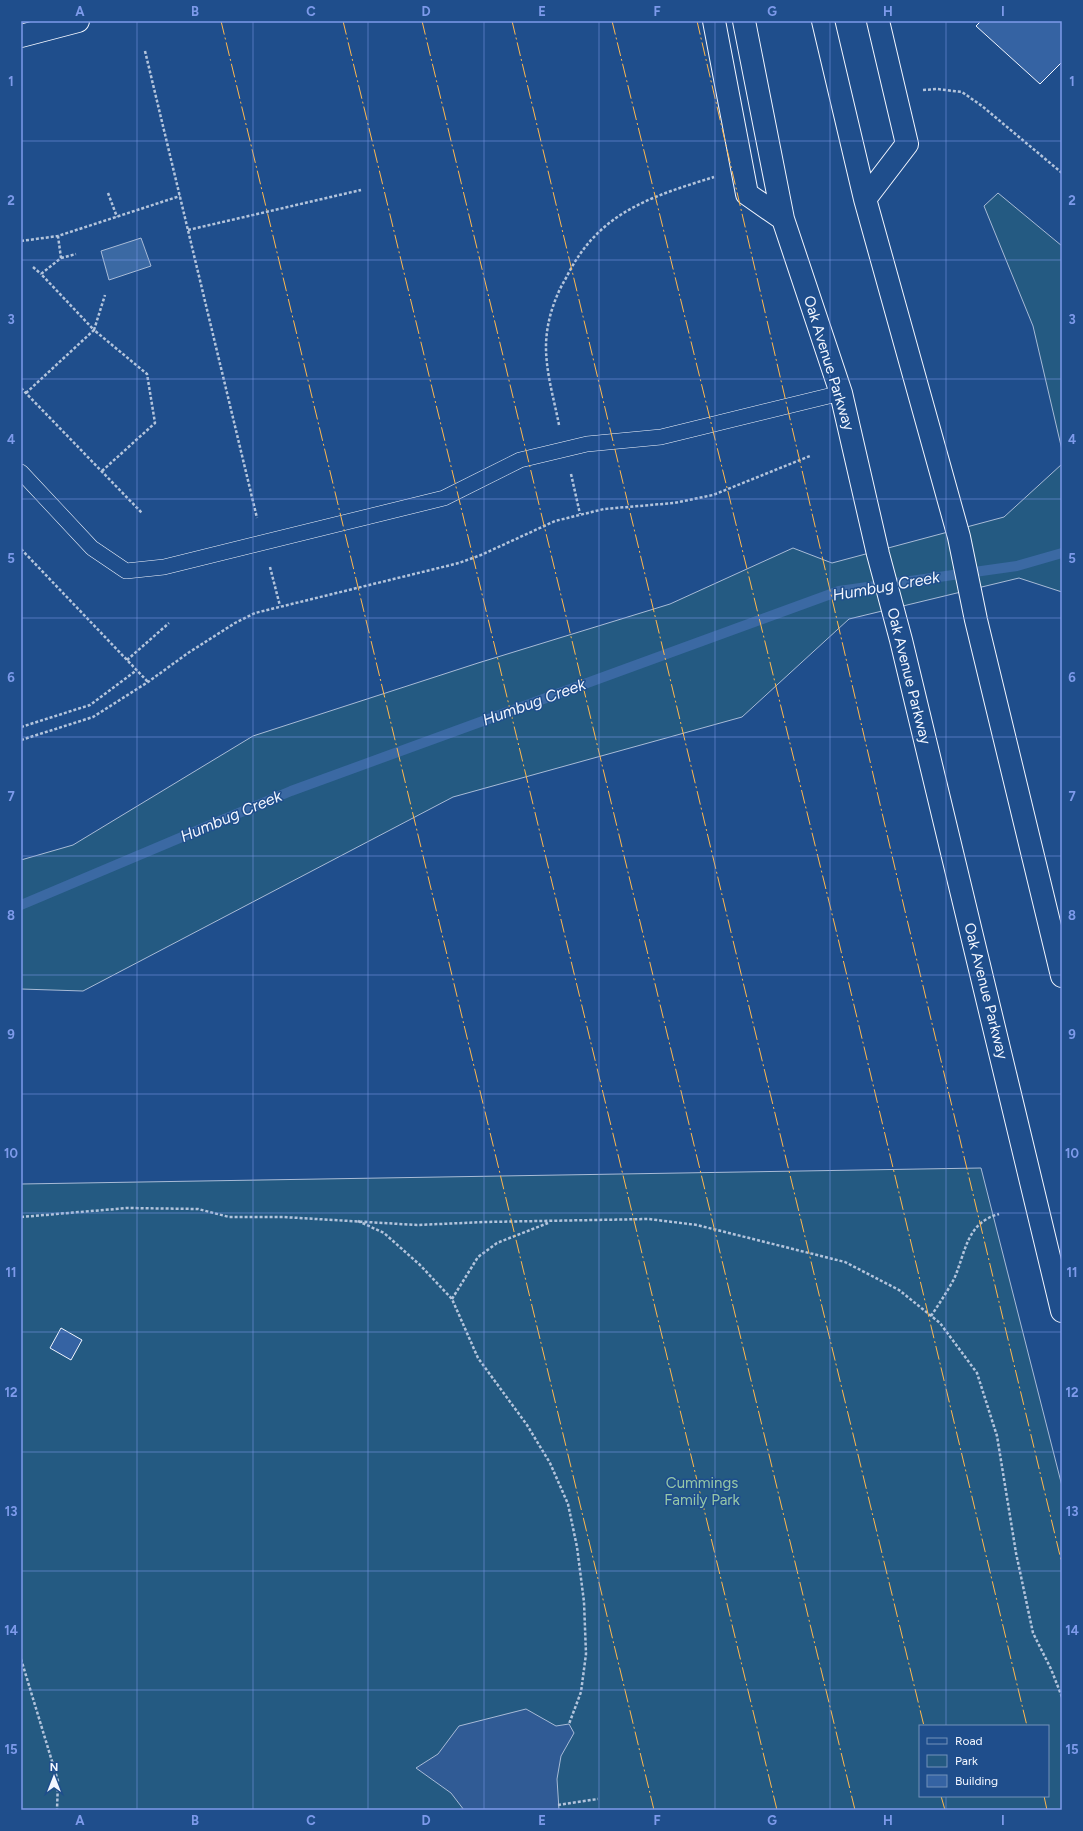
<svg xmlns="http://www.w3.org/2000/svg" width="1083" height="1831" viewBox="0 0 1083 1831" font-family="Figtree,sans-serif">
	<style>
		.green { fill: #245a82; stroke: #a8bbd7; fill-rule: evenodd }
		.parking { fill: #305b95; stroke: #a8bbd7 }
		.water { fill: #3b69a3; stroke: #a8bbd7 }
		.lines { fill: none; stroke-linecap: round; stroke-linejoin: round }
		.stream { stroke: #3b69a3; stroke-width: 10 }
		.building { fill: #3563a3; stroke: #f2f6ff }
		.service-casing { stroke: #f2f6ff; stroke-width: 16 }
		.secondary-casing { stroke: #f2f6ff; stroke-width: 24 }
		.path { stroke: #b3c4dc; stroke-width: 2.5; stroke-dasharray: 3 2; stroke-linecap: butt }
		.service { stroke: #1f4e8c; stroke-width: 15 }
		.secondary { stroke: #1f4e8c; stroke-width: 22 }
		.power { stroke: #ffb74d; stroke-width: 1; stroke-dasharray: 14 3 2 3; stroke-linecap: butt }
		.grid { fill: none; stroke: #7d9aea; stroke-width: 1; stroke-opacity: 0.55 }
		.labels { text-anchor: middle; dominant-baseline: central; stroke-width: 3; stroke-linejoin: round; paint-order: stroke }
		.street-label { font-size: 15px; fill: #f2f6ff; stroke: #1f4e8c }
		.park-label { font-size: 15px; fill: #97c8a6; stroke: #1f4e8c }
		.water-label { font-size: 16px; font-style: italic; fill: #f2f6ff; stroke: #1f4e8c }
		.neatline { fill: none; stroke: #7d9aea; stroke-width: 1.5 }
		.grid-label { font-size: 13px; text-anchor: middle; font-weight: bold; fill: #7d9aea }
	</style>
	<rect width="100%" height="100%" fill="#1f4e8c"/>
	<path class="green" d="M998 193 1062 246V450L1033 326 984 206Z
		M1062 464V592L1019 578 849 619 742 717 453 797 83 991 21 989V860L73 845 253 736 478 663 670 604 793 548 832 563 1004 517Z
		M981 1168 1062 1486V1810H21V1184ZM920 1726H1048V1796H920Z"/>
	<path class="parking" d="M526 1709 556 1726 569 1724 574 1733 561 1756 557 1779 559 1810H464L451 1793 416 1768 438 1754 459 1726Z"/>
	<path class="water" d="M141 238 151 266 109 280 101 251Z"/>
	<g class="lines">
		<path class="stream" d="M21 905 291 791 839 591 1017 566 1062 553"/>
	</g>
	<path class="building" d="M981 21H1062V62L1040 84 976 26Z
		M61 1328 82 1340 71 1360 50 1348Z"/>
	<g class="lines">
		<g class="service-casing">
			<path id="service" d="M21 472 92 548 126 571 164 567 444 498 520 460 587 444 661 437 841 393"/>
		</g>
		<g class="secondary-casing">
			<path id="secondary" d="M714 21 747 194 783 219
				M744 21 783 219 841 393 878 554 901 640 1062 1311
				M823 21 865 199 959 537 976 620 1062 976
				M21 36 78 21
				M865 199 907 144 878 21"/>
		</g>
		<path class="path" d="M145 51 257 518
			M923 90 937 89 962 92 982 106 1062 173
			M108 193 117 217
			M188 230 361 190
			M21 241 58 236 180 196
			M61 258 76 254
			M33 267 41 274
			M21 388 142 513
			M26 393 94 330 41 274 61 258 58 236
			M559 425C554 399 546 373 546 347 546 323 554 298 566 278 574 262 583 248 595 236 626 203 673 190 714 177
			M102 471 155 423 147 374 94 330 105 295
			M571 474 580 514
			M21 549 148 682
			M270 567 280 606
			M127 660 169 623
			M21 727 90 705 137 670
			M21 740 93 717 148 682 188 653 235 623 255 613 459 563 481 555 555 521 604 509 674 503 713 495 810 456
			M21 1217 127 1208 198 1209 229 1217H283L417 1225 485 1222 649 1219 697 1225 845 1262 899 1290 940 1323 977 1373 997 1436 1016 1553 1033 1633 1051 1669 1062 1697
			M358 1221 384 1233 420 1265 452 1299 478 1358 527 1425 550 1463 568 1504 577 1547 584 1602 586 1654 581 1692 569 1724
			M452 1299 478 1257 497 1243 548 1223
			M931 1316C939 1304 947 1292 954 1279 966 1252 966 1223 999 1214
			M21 1659 58 1781 57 1810
			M558 1805 598 1799"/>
		<use href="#service" class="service"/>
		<use href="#secondary" class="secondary"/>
		<path class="power" d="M221 21 654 1810
			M343 21 777 1810
			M422 21 855 1810
			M512 21 736 953 924 1726
			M612 21 835 926 1027 1726
			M697 21 905 911 1062 1564
			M941 1796 945 1810
			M1044 1796 1047 1810"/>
	</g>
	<path class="grid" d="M137 21V1810M253 21V1810M368 21V1810M484 21V1810M599 21V1810M715 21V1810M830 21V1810M946 21V1726M21 141H1062M21 260H1062M21 379H1062M21 499H1062M21 618H1062M21 737H1062M21 856H1062M21 975H1062M21 1094H1062M21 1213H1062M21 1332H1062M21 1452H1062M21 1571H1062M21 1690H1062M946 1796V1810"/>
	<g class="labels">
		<g class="street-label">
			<text transform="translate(829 363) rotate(73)">Oak Avenue Parkway</text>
			<text transform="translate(909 676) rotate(76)">Oak Avenue Parkway</text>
			<text transform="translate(986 991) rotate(76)">Oak Avenue Parkway</text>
		</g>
		<g class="park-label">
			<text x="702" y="1483">Cummings<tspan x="702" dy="17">Family Park</tspan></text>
		</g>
		<g class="water-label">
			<text transform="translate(886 586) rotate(-10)">Humbug Creek</text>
			<text transform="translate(534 702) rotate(-20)">Humbug Creek</text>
			<text transform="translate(231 816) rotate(-23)">Humbug Creek</text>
		</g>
	</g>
	<rect width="1083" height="1831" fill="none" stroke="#1f4e8c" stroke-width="44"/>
	<rect x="919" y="1725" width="130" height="72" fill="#1f4e8c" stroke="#7391ba"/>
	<rect x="927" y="1738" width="20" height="6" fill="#1f4e8c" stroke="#7391ba"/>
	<text x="955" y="1745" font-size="12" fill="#f2f6ff">Road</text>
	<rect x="927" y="1755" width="20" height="12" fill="#245a82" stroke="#7391ba"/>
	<text x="955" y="1765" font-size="12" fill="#f2f6ff">Park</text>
	<rect x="927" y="1775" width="20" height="12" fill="#3563a3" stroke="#7391ba"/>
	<text x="955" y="1785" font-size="12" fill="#f2f6ff">Building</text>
	<g transform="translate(54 1777)" stroke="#1f4e8c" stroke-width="3" paint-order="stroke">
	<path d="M0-3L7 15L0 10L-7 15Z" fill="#f2f6ff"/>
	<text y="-6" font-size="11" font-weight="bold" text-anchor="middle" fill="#f2f6ff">N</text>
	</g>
	<rect x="22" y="22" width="1039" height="1787" class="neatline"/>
	<g class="grid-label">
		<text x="80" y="16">A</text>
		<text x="195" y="16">B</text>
		<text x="311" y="16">C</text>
		<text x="426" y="16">D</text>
		<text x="542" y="16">E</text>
		<text x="657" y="16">F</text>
		<text x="772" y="16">G</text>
		<text x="888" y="16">H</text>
		<text x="1003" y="16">I</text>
		<text x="11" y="86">1</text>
		<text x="1072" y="86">1</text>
		<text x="11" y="205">2</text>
		<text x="1072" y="205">2</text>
		<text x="11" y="324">3</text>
		<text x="1072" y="324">3</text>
		<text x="11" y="444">4</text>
		<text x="1072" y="444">4</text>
		<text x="11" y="563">5</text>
		<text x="1072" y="563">5</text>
		<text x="11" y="682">6</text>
		<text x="1072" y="682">6</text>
		<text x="11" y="801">7</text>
		<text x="1072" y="801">7</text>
		<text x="11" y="920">8</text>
		<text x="1072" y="920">8</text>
		<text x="11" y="1039">9</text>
		<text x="1072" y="1039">9</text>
		<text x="11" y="1158">10</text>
		<text x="1072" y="1158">10</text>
		<text x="11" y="1277">11</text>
		<text x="1072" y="1277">11</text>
		<text x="11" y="1397">12</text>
		<text x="1072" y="1397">12</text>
		<text x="11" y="1516">13</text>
		<text x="1072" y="1516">13</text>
		<text x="11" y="1635">14</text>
		<text x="1072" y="1635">14</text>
		<text x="11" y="1754">15</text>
		<text x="1072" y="1754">15</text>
		<text x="80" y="1825">A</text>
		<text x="195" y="1825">B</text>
		<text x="311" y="1825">C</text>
		<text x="426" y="1825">D</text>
		<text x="542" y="1825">E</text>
		<text x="657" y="1825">F</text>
		<text x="772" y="1825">G</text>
		<text x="888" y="1825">H</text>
		<text x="1003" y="1825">I</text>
	</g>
</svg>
